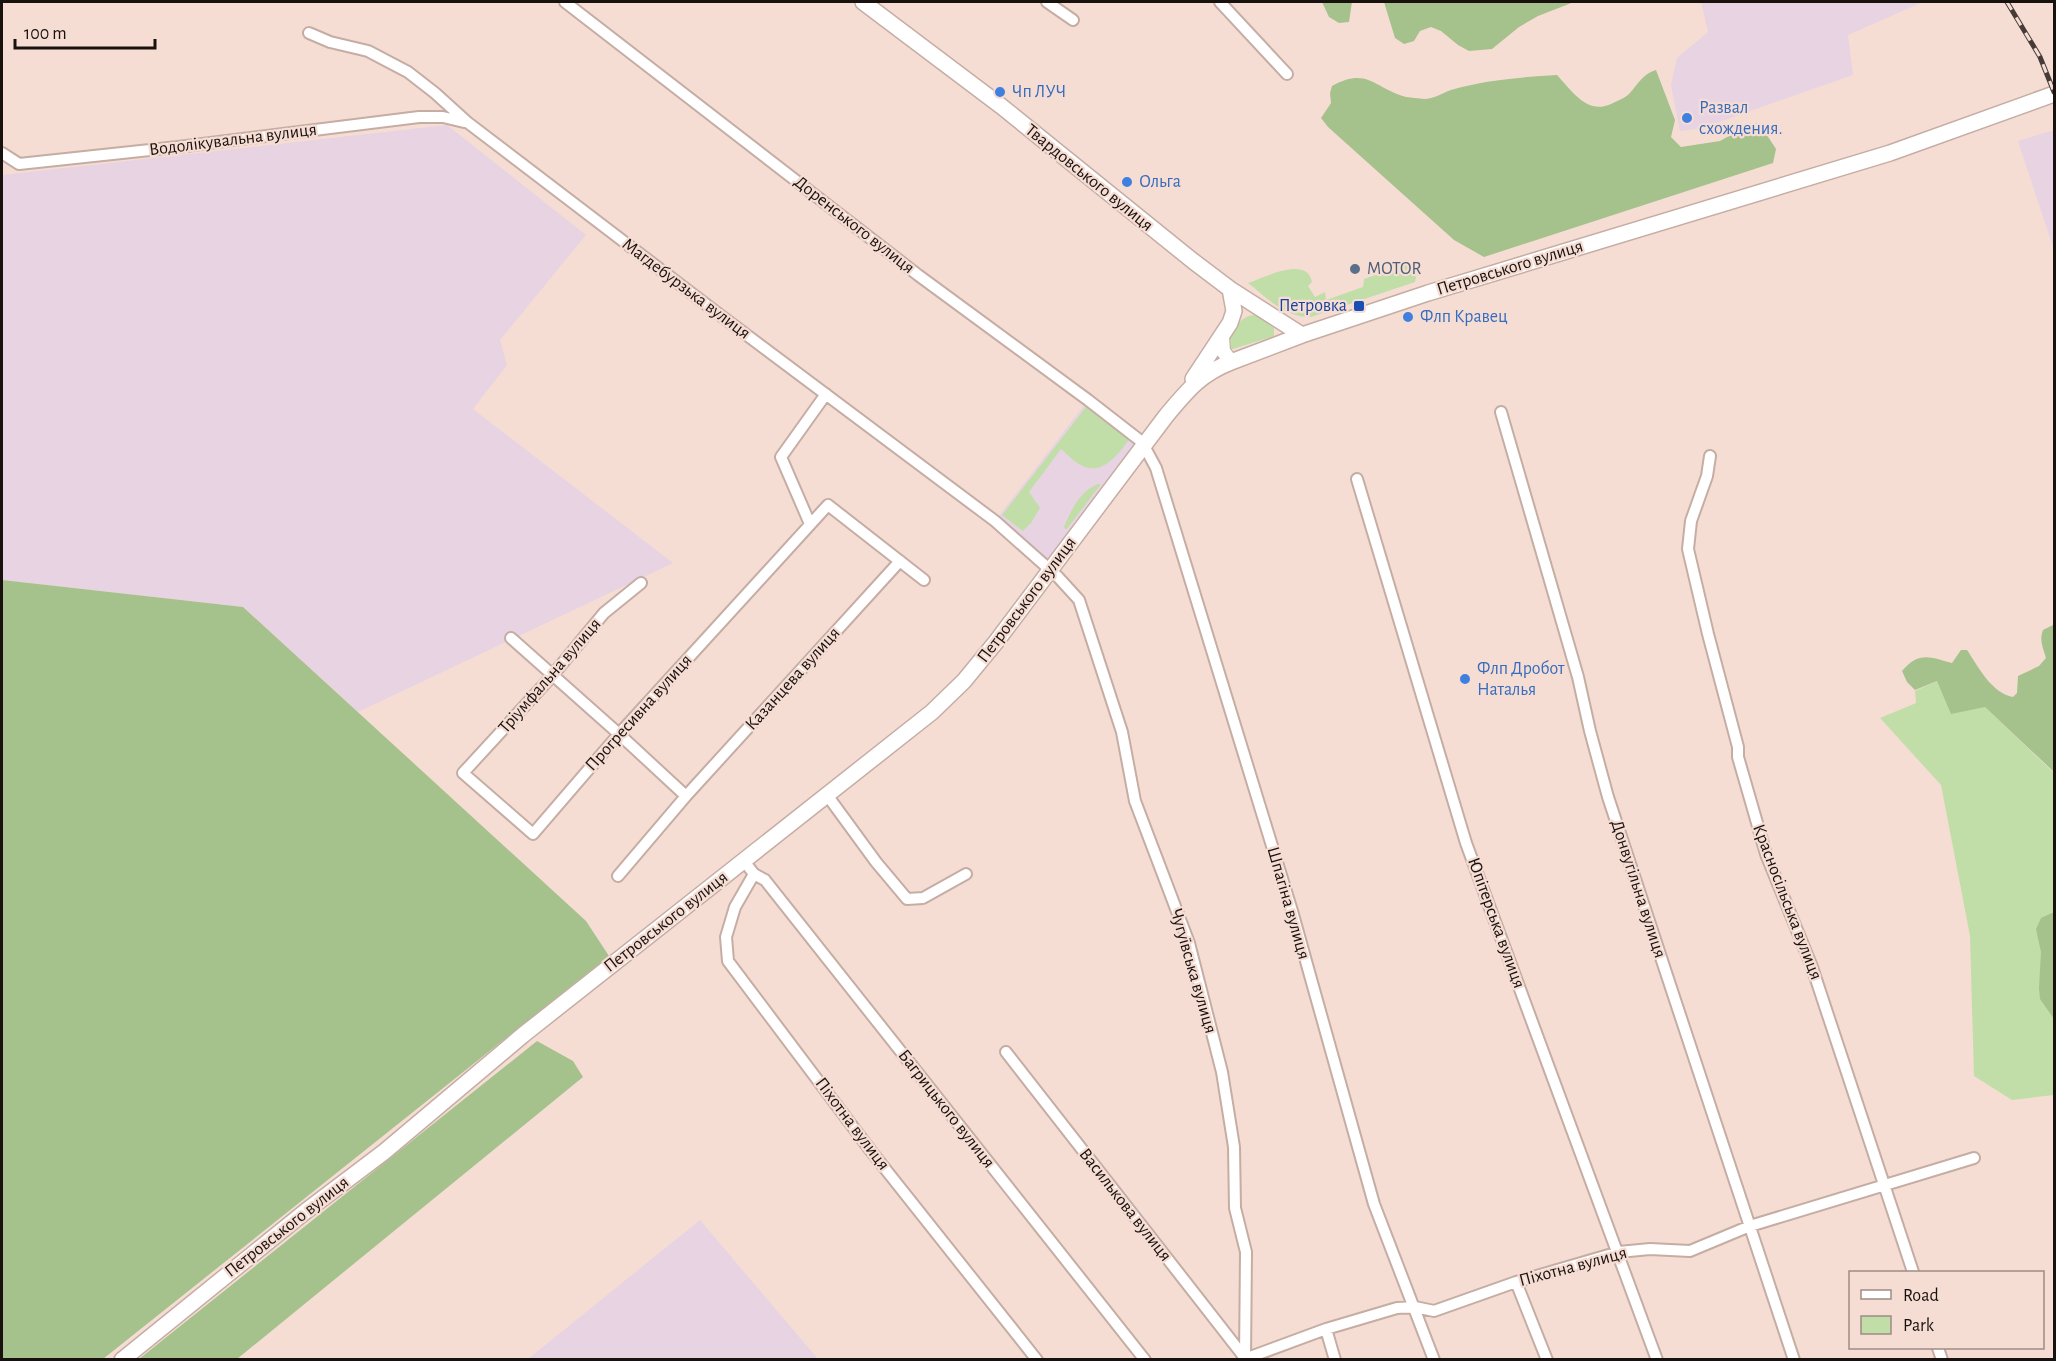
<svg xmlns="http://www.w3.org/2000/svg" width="2056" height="1361" viewBox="0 0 2056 1361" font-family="'Alegreya Sans',sans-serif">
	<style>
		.industrial { fill: #e7d3e1 }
		.green { fill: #c2dea8 }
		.forest { fill: #a5c18c }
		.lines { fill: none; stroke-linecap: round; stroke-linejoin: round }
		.minor-casing { stroke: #c5ada4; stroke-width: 14 }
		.tertiary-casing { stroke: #c5ada4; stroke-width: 16 }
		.secondary-casing { stroke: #c5ada4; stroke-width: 18 }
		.minor { stroke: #fff; stroke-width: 10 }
		.tertiary { stroke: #fff; stroke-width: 14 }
		.secondary { stroke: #fff; stroke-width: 15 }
		.rail-casing { stroke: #473b37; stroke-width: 5 }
		.rail { stroke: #f6ddd4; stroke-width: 3; stroke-dasharray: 9; stroke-linecap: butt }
		.shop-dot { fill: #3f7fe0; stroke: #f6ddd4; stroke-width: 2 }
		.service-dot { fill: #5c6f8a; stroke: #f6ddd4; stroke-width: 2 }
		.transit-dot { fill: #1a4fb4; stroke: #f6ddd4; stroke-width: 2 }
		.labels { text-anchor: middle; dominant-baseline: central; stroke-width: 4.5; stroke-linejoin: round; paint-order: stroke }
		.shop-label { font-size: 18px; fill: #366cbe; stroke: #f6ddd4; text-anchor: start }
		.street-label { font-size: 18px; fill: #19110e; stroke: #f6ddd4 }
		.service-label { font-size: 18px; fill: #4e5e75; stroke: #f6ddd4; text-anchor: start }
		.transit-label { font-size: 18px; fill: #164399; stroke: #f6ddd4; text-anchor: end }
	</style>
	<rect width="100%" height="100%" fill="#f6ddd4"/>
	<path class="industrial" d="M1701 2H1923L1848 35 1853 75 1702 128 1680 131 1671 85 1677 58 1708 32Z
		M447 125 586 235 500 340 507 365 473 409 673 563 358 712 243 607 2 580V175Z
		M2054 130V250L2018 141Z
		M1088 400 1142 442 1045 566 995 521Z
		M700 1220 818 1359H528Z"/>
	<path class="green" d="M1407 264 1413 267 1417 273 1415 282 1311 317C1285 318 1267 298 1248 283 1263 278 1307 255 1312 282L1308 286 1315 297 1325 292 1326 300 1363 287 1364 279Z
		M1256 315 1274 328V336L1230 350 1227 340C1235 329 1241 314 1256 315Z
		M1089 403 1131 437C1121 451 1105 474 1085 467 1076 464 1068 455 1061 449L1029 492 1040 508 1031 523 1023 531 1002 515Z
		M1098 484H1101L1067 529H1065L1064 527C1071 510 1080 491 1098 484Z
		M1937 681 1985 707 2054 773V1095L2012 1100 1974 1076 1970 936 1941 785 1880 718 1916 703 1915 691Z"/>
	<path class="forest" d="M1322 2H1352L1349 22 1339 23 1329 17Z
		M1384 2H1574L1538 16 1519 27 1492 49 1469 51 1458 45 1441 31 1431 27 1420 31 1414 41 1404 44 1395 38Z
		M1656 70 1675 120 1671 137 1681 147 1720 141 1752 123H1759L1776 149 1773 163 1484 257 1454 240 1328 127 1321 118 1331 103 1330 93 1332 86C1368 66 1375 89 1406 97 1412 98 1418 98 1424 99 1434 99 1442 93 1451 90 1484 80 1522 77 1557 75 1572 91 1587 115 1611 104 1616 101 1623 99 1628 95 1638 85 1641 75 1656 70Z
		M2 580 243 607 586 921 609 956 103 1359H2Z
		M2053 625 2054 772 1985 707 1951 714 1937 681 1915 690 1907 682 1902 671C1919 651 1930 657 1952 663L1961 650H1967C1978 666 1991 693 2013 697L2017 693 2018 676 2039 666 2046 658C2043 648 2039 640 2043 630Z
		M2052 913H2054V1019L2040 999 2039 988 2041 952 2036 929 2041 918Z
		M537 1041 573 1061 583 1077 237 1359H139Z"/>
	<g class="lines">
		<g class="minor-casing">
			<path id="minor" d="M565 2 918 275 1088 400 1142 442 1156 468 1292 911 1374 1204 1434 1360
				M1047 2 1073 20
				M1220 2 1287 74
				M309 33 330 42 368 51 387 61 408 72 435 93 467 122 720 315 995 521 1058 577 1079 600 1122 732 1135 801 1189 943 1222 1072 1234 1147 1235 1208 1246 1252 1245 1360
				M2 153 19 164 178 147 419 117H443L464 122
				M1501 412 1578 677 1590 731 1608 797 1794 1360
				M1710 456 1707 476 1691 521 1688 549 1708 634 1738 747V757L1766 854 1812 967 1913 1272
				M1357 479 1466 843 1657 1360
				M810 524 781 457 826 394
				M641 583 604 613 552 676 463 773 533 834 619 734 828 505 924 580
				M511 638 619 734 686 796
				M827 795 876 862 907 899 923 898 966 874
				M744 861 754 874 765 880 1145 1360
				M754 874 735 907 726 937 728 961 871 1151 1037 1360
				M618 876 686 796 900 561
				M1006 1052 1245 1358
				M1516 1282 1547 1360
				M1326 1329 1335 1360
				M1938 1348 1942 1360
				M1242 1360 1326 1329 1397 1308 1415 1307 1434 1311 1516 1282 1619 1252 1650 1249 1690 1251 1750 1226 1974 1158"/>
		</g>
		<g class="tertiary-casing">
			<path id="tertiary" d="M1222 337 1223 351 1231 362"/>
		</g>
		<g class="secondary-casing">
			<path id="secondary" d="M863 2 1001 106 1193 261 1230 289 1302 335
				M1193 379 1230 323 1234 311 1230 289
				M122 1360 306 1211 384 1152 523 1035 932 712 964 681 996 642 1166 416C1187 391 1200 374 1231 362L1302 335 1428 293 1890 153 2054 94"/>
		</g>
		<use href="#minor" class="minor"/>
		<use href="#tertiary" class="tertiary"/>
		<use href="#secondary" class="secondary"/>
		<g class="rail-casing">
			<path id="rail" d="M2007 2 2040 57 2054 92"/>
		</g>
		<use href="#rail" class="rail"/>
	</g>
	<g class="shop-dot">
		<circle cx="1000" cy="92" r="6"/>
		<circle cx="1687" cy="118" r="6"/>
		<circle cx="1127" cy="182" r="6"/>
		<circle cx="1408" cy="317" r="6"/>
		<circle cx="1465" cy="679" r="6"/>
	</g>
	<circle class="service-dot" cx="1355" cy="269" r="6"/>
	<rect class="transit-dot" x="1353" y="300" width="12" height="12" rx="3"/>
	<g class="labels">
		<g class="shop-label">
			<text x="1012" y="92">Чп ЛУЧ</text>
			<text x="1699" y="108">Развал<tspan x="1699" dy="21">схождения.</tspan></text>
			<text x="1139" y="182">Ольга</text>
			<text x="1420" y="317">Флп Кравец</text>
			<text x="1477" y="669">Флп Дробот<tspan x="1477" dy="21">Наталья</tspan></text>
		</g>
		<g class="street-label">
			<text transform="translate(233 140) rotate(-7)">Водолікувальна вулиця</text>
			<text transform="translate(1089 178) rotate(39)">Твардовського вулиця</text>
			<text transform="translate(854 225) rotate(38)">Доренського вулиця</text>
			<text transform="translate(1510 268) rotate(-17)">Петровського вулиця</text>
			<text transform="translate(686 289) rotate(37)">Магдебурзька вулиця</text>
			<text transform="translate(1027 600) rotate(-53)">Петровського вулиця</text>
			<text transform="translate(550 676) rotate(-49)">Тріумфальна вулиця</text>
			<text transform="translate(793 679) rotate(-48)">Казанцева вулиця</text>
			<text transform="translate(639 713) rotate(-48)">Прогресивна вулиця</text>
			<text transform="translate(1638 889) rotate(72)">Донвугільна вулиця</text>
			<text transform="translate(1787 902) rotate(69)">Красносільська вулиця</text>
			<text transform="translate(1288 903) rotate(74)">Шпагіна вулиця</text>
			<text transform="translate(666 922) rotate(-38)">Петровського вулиця</text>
			<text transform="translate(1496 923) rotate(70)">Юпітерська вулиця</text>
			<text transform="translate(1193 971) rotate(74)">Чугуївська вулиця</text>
			<text transform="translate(946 1109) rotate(52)">Багрицького вулиця</text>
			<text transform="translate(852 1124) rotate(53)">Піхотна вулиця</text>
			<text transform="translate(1125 1205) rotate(52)">Василькова вулиця</text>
			<text transform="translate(287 1227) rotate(-38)">Петровського вулиця</text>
			<text transform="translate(1573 1267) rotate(-15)">Піхотна вулиця</text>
		</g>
		<g class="service-label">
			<text x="1367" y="269">MOTOR</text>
		</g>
		<g class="transit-label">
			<text x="1347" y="306">Петровка</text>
		</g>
	</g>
	<rect width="2056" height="1361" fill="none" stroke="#19110e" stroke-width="6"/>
	<rect x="1849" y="1271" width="195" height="78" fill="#f6ddd4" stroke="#9e8b85" stroke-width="1.5"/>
	<rect x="1861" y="1290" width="30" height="9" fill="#ffffff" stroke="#9e8b85" stroke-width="1.5"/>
	<text x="1903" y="1301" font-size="18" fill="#19110e">Road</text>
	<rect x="1861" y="1316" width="30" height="18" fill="#c2dea8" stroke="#9e8b85" stroke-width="1.5"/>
	<text x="1903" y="1331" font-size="18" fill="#19110e">Park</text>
	<path d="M15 39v9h140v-9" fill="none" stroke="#19110e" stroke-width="3"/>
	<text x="24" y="39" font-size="18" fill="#19110e" stroke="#f6ddd4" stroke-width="4.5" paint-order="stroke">100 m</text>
</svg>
